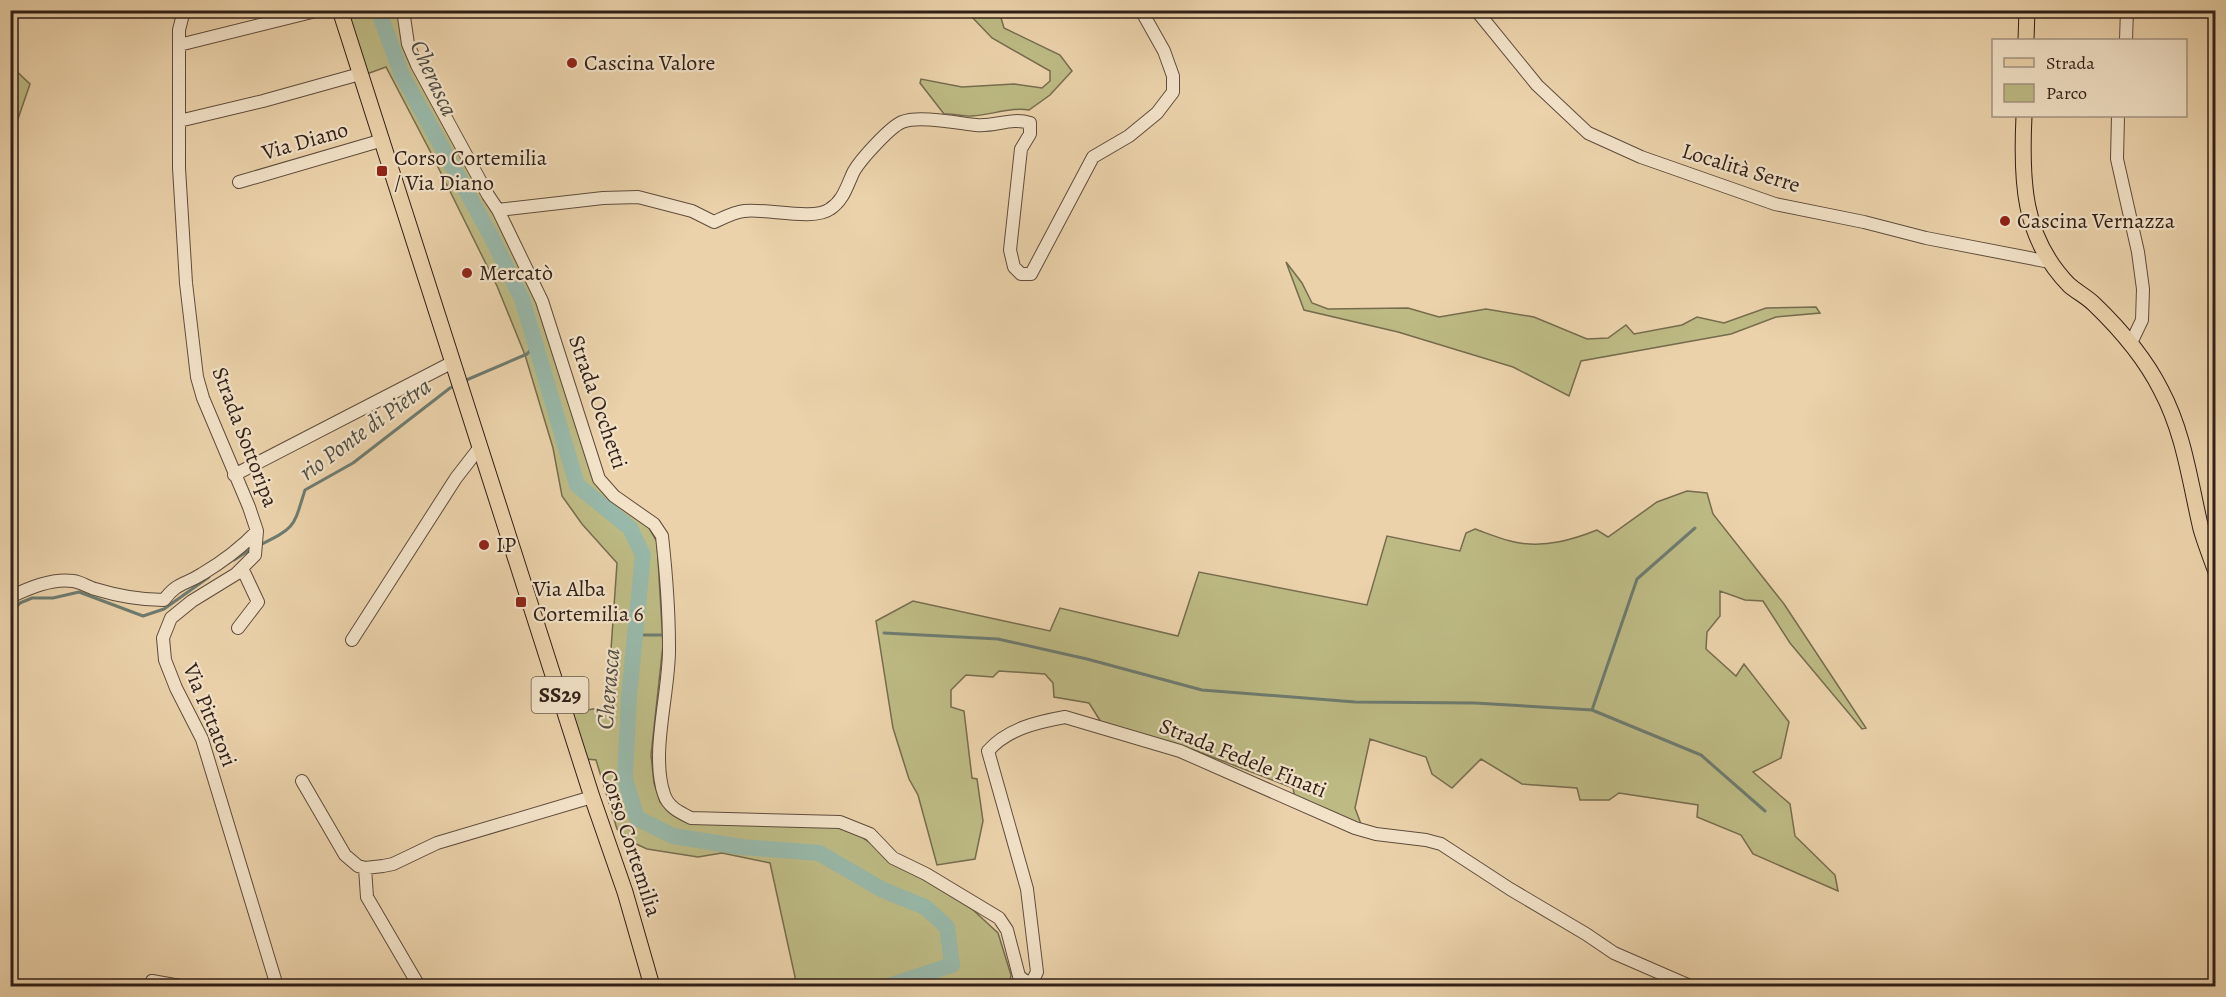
<svg xmlns="http://www.w3.org/2000/svg" width="2226" height="997" viewBox="0 0 2226 997" font-family="Alegreya,serif">
	<style>
		.green { fill: #bdba84; stroke: #766c4e; stroke-width: 1.5 }
		.lines { fill: none; stroke-linecap: round; stroke-linejoin: round }
		.stream { stroke: #6e7b6f; stroke-width: 3 }
		.river { stroke: #98b8a9; stroke-width: 16 }
		.minor-casing { stroke: #5f4c3c; stroke-width: 14 }
		.major-casing { stroke: #301f17; stroke-width: 17 }
		.minor { stroke: #f2e2c8; stroke-width: 12 }
		.major { stroke: #ebd2aa; stroke-width: 15 }
		.poi-dot { fill: #8f2418; stroke: #f2e2c8; stroke-width: 2 }
		.labels { text-anchor: middle; dominant-baseline: central; stroke-width: 4.5; stroke-linejoin: round; paint-order: stroke }
		.shield { fill: #f2e2c8; stroke: #6a5a4c; stroke-width: 1.5 }
		.shield-label { font-size: 21px; font-weight: bold; fill: #301f17 }
		.poi-label { font-size: 22px; fill: #301f17; stroke: #f2e2c8; text-anchor: start }
		.street-label { font-size: 22px; fill: #301f17; stroke: #f2e2c8 }
		.water-label { font-size: 24px; font-style: italic; fill: #4f4d43; stroke: #f2e2c8 }
	</style>
	<rect width="100%" height="100%" fill="#ebd2aa"/>
	<filter id="stains"><feTurbulence type="fractalNoise" baseFrequency=".00333" numOctaves="4"/><feColorMatrix values="0 0 0 0 .2 0 0 0 0 .09 0 0 0 0 .02 0 0 0 .5 -.17"/></filter>
	<radialGradient id="worn" r=".72"><stop offset=".6" stop-color="#630" stop-opacity="0"/><stop offset="1" stop-color="#630" stop-opacity=".3"/></radialGradient>
	<path class="green" d="M344 11H398L404 45 491 207 534 296 555 360 615 503 649 528 657 542 663 645 651 755 654 783 660 802 672 813 835 826 852 830 907 869 972 909 998 933 1011 975 1009 986H797L770 863 722 853 698 857 647 849 632 842 617 829 596 760 587 759 572 712 607 707 617 563 582 524 562 496 553 448 525 355 497 286 430 151 386 67 364 75Z
		M970 11H999L1004 28 1060 55 1072 71 1050 95 1029 110C1009 107 992 115 972 116 962 117 954 113 944 114L920 83 921 79 962 87 1014 84 1042 88 1050 81V71L992 38 970 15Z
		M11 66 30 84 11 139Z
		M1286 262 1302 283 1312 303 1328 309 1408 308 1439 317 1486 309 1534 317 1587 339 1608 338 1626 325 1634 334 1682 325 1697 317 1724 323 1766 308 1816 307 1820 313 1776 317 1731 334 1581 361 1569 396 1513 367 1398 332 1304 310Z
		M1687 491 1707 493 1713 514 1784 604 1866 728 1862 729 1790 643 1763 601 1745 600 1720 591V616L1707 632 1706 649 1736 676 1744 664 1789 722 1781 758 1753 772 1790 804 1795 836 1835 875 1838 891 1753 854 1741 835 1697 817 1698 805 1619 793 1609 800H1580L1577 788 1522 784 1481 759 1452 788 1432 774 1426 757 1370 739 1355 808 1361 824 1348 820 1295 798 1293 788 1194 750 1101 722 1089 703 1054 697 1053 683 1045 674 999 671 993 677 966 675 951 690V707L964 711 972 778 977 779 983 821 975 859 937 865 918 795 909 779 893 728 876 621 913 601 1050 631 1060 608 1178 636 1199 572 1367 605 1387 536 1460 551 1466 533 1475 529C1489 534 1505 541 1520 543 1547 547 1572 540 1597 530L1608 537 1657 502Z"/>
	<g class="lines">
		<path class="stream" d="M464 381 527 354 535 345
			M260 545C296 527 293 528 305 490L353 463 450 388 456 385
			M234 560 251 549
			M10 614 20 603 32 598H53L79 592 143 616 164 609 209 577
			M884 633 998 639 1087 659 1202 690 1355 702 1475 703 1592 710 1701 755 1765 811
			M634 635H665
			M1592 710 1637 579 1695 528"/>
		<path class="river" d="M378 10 402 75 492 238 522 299 577 485 630 528 643 555 629 696 625 779 637 818 673 836 742 847 819 853 883 890 925 907 947 927 952 965 888 986"/>
		<g class="minor-casing">
			<path id="minor" d="M184 10 179 30V168L186 283 197 377 203 398 249 507 257 531 255 555 236 574 192 601 171 618 163 638 165 660 176 688 202 739 277 986
				M403 10 408 44 417 65 488 195 498 210 542 301 599 479 614 496 654 524 662 536C666 572 669 610 669 647 670 690 650 753 664 794 668 807 679 812 691 818L840 822 870 834 893 858 926 874 999 918 1007 930 1019 976 1025 981 1032 982 1037 972 1027 889 988 751C1007 729 1037 722 1065 717L1180 751 1355 828 1376 834 1426 840 1441 844 1510 889 1586 934 1614 953 1690 986
				M1476 10 1537 85 1588 133 1641 157 1775 204 1864 222 1926 238 2050 262
				M2126 40 2127 10
				M179 45 320 10
				M2118 116 2117 159 2138 252 2143 289 2142 320 2131 343
				M179 121 263 101 360 74
				M239 182 383 140
				M498 210 603 198 638 197 692 211 714 222C723 218 734 212 744 211 765 208 814 221 830 209 844 200 847 185 854 171 861 159 890 127 902 122 919 115 957 123 976 125 995 127 1011 117 1030 123V134L1021 149 1010 250 1014 267 1021 274H1031L1093 157 1129 136 1157 113 1173 92V76L1164 51 1141 10
				M234 475 453 362
				M10 597C29 588 52 578 73 581 81 582 88 587 95 589 118 596 141 600 164 600 177 582 185 585 202 574 222 562 241 548 257 531
				M238 628 258 602 242 568
				M352 640 456 478 480 447
				M302 781 345 855 358 866 365 868 383 866 393 864 437 843 592 797
				M365 868 367 897 419 986
				M150 986 152 981 180 986"/>
		</g>
		<g class="major-casing">
			<path id="major" d="M340 10 592 797 625 892 652 986
				M2026 40 2027 10
				M2024 116C2021 179 2022 237 2069 285 2077 292 2087 297 2094 304 2120 329 2145 358 2161 390 2184 433 2190 482 2201 529 2205 543 2211 558 2216 572"/>
		</g>
		<use href="#minor" class="minor"/>
		<use href="#major" class="major"/>
	</g>
	<g class="poi-dot">
		<circle cx="572" cy="63" r="6"/>
		<rect x="376" y="165" width="12" height="12" rx="3"/>
		<circle cx="2005" cy="221" r="6"/>
		<circle cx="467" cy="273" r="6"/>
		<circle cx="484" cy="545" r="6"/>
		<rect x="515" y="596" width="12" height="12" rx="3"/>
	</g>
	<g class="labels">
		<rect class="shield" x="531.5" y="677" width="57" height="36" rx="4.5"/>
		<g class="shield-label">
			<text x="560" y="695">SS29</text>
		</g>
		<g class="poi-label">
			<text x="584" y="63">Cascina Valore</text>
			<text x="394" y="158">Corso Cortemilia<tspan x="394" dy="25">/ Via Diano</tspan></text>
			<text x="2017" y="221">Cascina Vernazza</text>
			<text x="479" y="273">Mercatò</text>
			<text x="496" y="545">IP</text>
			<text x="533" y="589">Via Alba<tspan x="533" dy="25">Cortemilia 6</tspan></text>
		</g>
		<g class="street-label">
			<text transform="translate(305 141) rotate(-16)">Via Diano</text>
			<text transform="translate(1741 168) rotate(17)">Località Serre</text>
			<text transform="translate(598 402) rotate(71)">Strada Occhetti</text>
			<text transform="translate(245 437) rotate(69)">Strada Sottoripa</text>
			<text transform="translate(210 715) rotate(68)">Via Pittatori</text>
			<text transform="translate(1243 758) rotate(22)">Strada Fedele Finati</text>
			<text transform="translate(631 843) rotate(72)">Corso Cortemilia</text>
		</g>
		<g class="water-label">
			<text transform="translate(434 78) rotate(65)">Cherasca</text>
			<text transform="translate(365 429) rotate(-36)">rio Ponte di Pietra</text>
			<text transform="translate(608 689) rotate(-85)">Cherasca</text>
		</g>
	</g>
	<rect width="2226" height="997" fill="none" stroke="#ebd2aa" stroke-width="36"/>
	<rect x="12" y="12" width="2202" height="973" fill="none" stroke="#301f17" stroke-width="3"/>
	<rect x="18" y="18" width="2190" height="961" fill="none" stroke="#301f17" stroke-width="1.5"/>
	<rect x="1992" y="39" width="195" height="78" fill="#f2e2c8" stroke="#a49481" stroke-width="1.5"/>
	<rect x="2004" y="58" width="30" height="9" fill="#ebd2aa" stroke="#a49481" stroke-width="1.5"/>
	<text x="2046" y="69" font-size="18" fill="#301f17">Strada</text>
	<rect x="2004" y="84" width="30" height="18" fill="#bdba84" stroke="#a49481" stroke-width="1.5"/>
	<text x="2046" y="99" font-size="18" fill="#301f17">Parco</text>
	<rect width="100%" height="100%" filter="url(#stains)"/>
	<rect width="100%" height="100%" fill="url(#worn)"/>
</svg>
